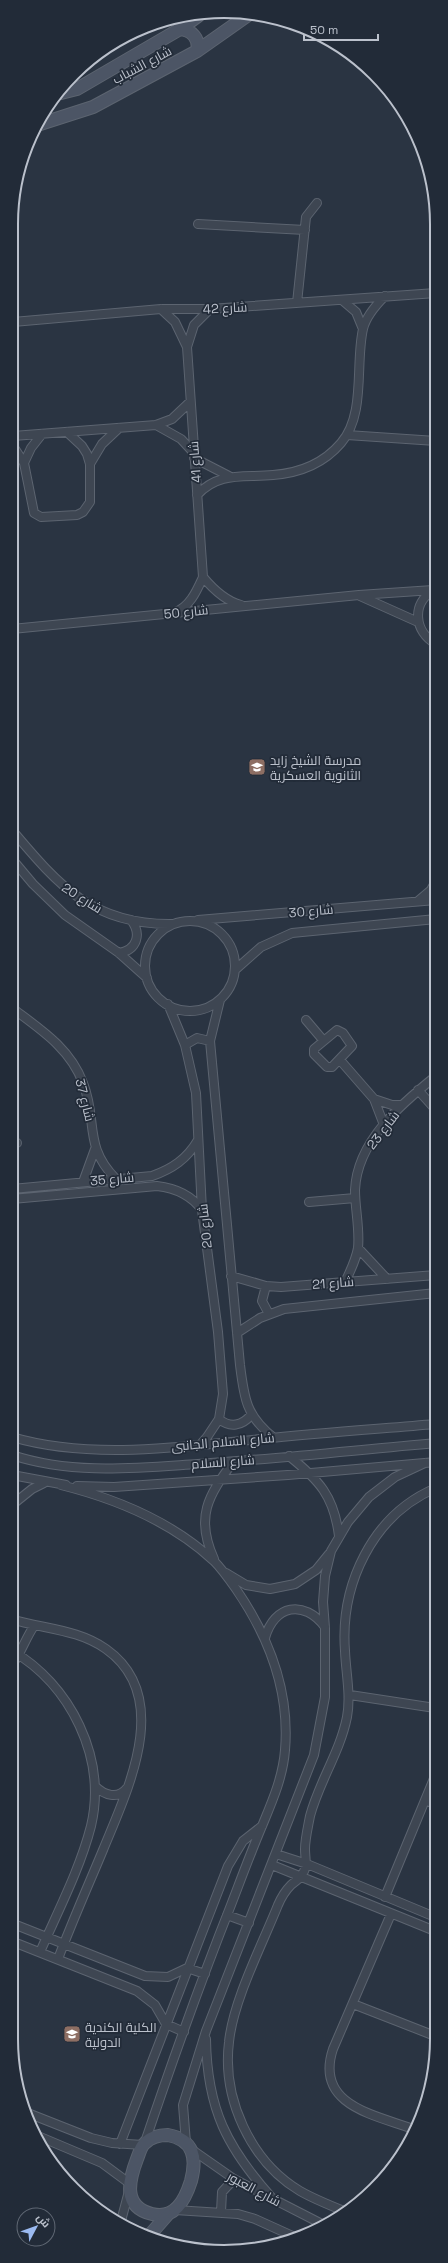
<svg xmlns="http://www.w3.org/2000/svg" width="448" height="2263" viewBox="0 0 448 2263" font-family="'Space Grotesk',Cairo,sans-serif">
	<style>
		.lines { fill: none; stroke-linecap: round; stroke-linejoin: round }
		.street-casing { stroke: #5c6470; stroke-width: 10 }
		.secondary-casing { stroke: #5c6470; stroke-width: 14 }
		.street { stroke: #3e4652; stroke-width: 8 }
		.secondary { stroke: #4c5565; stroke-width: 12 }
		.labels { text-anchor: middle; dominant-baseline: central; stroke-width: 3.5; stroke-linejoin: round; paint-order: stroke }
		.street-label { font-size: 13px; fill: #bbc1cc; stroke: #222b38 }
		.poi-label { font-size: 13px; fill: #bbc1cc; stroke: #222b38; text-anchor: start }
		.rim { fill: none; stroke: #bbc1cc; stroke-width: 2 }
	</style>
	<rect width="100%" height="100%" fill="#2a3442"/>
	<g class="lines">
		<g class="street-casing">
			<path id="street" d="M198 224 305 230
				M342 300 356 312 363 329
				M297 303 306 217 317 203
				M161 309 175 322 187 347 203 577C197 590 190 607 175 612
				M13 322 161 309H210L436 293
				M187 347 194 325 210 309
				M156 425 181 439 194 453
				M347 435 436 441
				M13 436 156 425 172 419 190 402
				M13 446 24 463 34 513 41 517 77 515 83 512 90 502V464L87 454 82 446 67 432
				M194 458 229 476
				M24 463 31 448 42 434
				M90 464 102 444 119 428
				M197 495C219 471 244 478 273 475 299 473 324 463 341 443 366 414 355 364 363 329 366 316 376 305 385 296
				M203 577C213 589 225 601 241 605
				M434 590C411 603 414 632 436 644
				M360 596 418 622
				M12 629 359 595 433 590
				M435 643 436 717
				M12 830C59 886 93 925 172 924
				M12 859 33 884 65 915 119 953 147 978
				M418 901 431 890 436 881
				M198 920 436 900
				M145 966a45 45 0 1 1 90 0a45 45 0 1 1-90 0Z
				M119 953C137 950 142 934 131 920
				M235 970 261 947 292 933 436 919
				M220 1000 210 1041 240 1365C244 1398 246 1416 274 1438
				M168 1004 185 1045 196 1093 202 1210 218 1332 223 1394 219 1419 207 1437 200 1445
				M12 1008C40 1029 70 1048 83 1083 98 1121 83 1146 116 1179
				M306 1020 323 1040
				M337 1030 343 1033 352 1046 332 1067H327L314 1054V1049Z
				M185 1045 197 1038 210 1041
				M340 1060 374 1099 384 1125
				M418 1090 436 1110
				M374 1099 392 1105H402
				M12 1143H17
				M83 1182 95 1149
				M12 1189 152 1176C172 1169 187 1159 198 1140
				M12 1199 157 1186C175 1188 191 1195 202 1210
				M309 1202 355 1198
				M358 1248 387 1279
				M231 1276 266 1286 281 1287 436 1275
				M345 1282C350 1272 356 1259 358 1248 360 1229 355 1209 355 1190 357 1141 401 1104 436 1076
				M266 1286 262 1301 269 1314
				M237 1333 260 1318 284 1309 436 1293
				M219 1419C230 1428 242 1426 251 1415
				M12 1437C90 1460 181 1447 261 1439 319 1433 377 1429 436 1424
				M12 1455C72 1475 136 1468 198 1464 277 1459 356 1450 436 1443
				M289 1456C319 1480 334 1496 339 1536
				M12 1475 66 1485
				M61 1485C117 1499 171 1521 214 1561 222 1569 229 1579 236 1589 269 1637 290 1691 285 1750 283 1777 272 1802 262 1826 251 1852 241 1879 231 1905 200 1983 172 2062 145 2142
				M77 1486 114 1487 288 1475 436 1462
				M12 1505 32 1489 44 1483
				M214 1559C195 1517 208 1496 233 1462
				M226 1573 246 1585 270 1589 295 1584 316 1570 329 1554
				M11 1619C43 1629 78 1629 106 1649 174 1697 127 1791 103 1850 88 1886 72 1922 58 1959
				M265 1638C274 1605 304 1599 325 1627
				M11 1650C71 1685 107 1758 91 1826 80 1869 58 1911 40 1952
				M11 1666C21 1654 25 1639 34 1626
				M350 1695 435 1708
				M95 1786C104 1795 118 1800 127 1788
				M425 1800 435 1804
				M276 1854 307 1864 435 1917
				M272 1865 435 1931
				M385 1897 435 1776
				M391 1914 333 2049C314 2106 376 2115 416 2130
				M227 1915 249 1923
				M11 1923 145 1976 168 1977 187 1968 205 1974
				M11 1941 137 1991 155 2005 166 2024 184 2032
				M353 2004 435 2036
				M206 2039C207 2109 227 2148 273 2199
				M25 2112 91 2138 112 2143 143 2145
				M38 2136 102 2163 129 2183
				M186 2143 183 2105 206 2031 314 1755 325 1697V1628L323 1602 325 1576 331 1551 348 1522 369 1497 395 1477 425 1463
				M120 2144 228 1866 243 1841 262 1826
				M191 2149 234 2179 322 2224
				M175 2210 238 2214 255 2219 297 2238
				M344 2211C329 2205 314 2199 300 2191 250 2161 222 2098 229 2042 233 2001 262 1945 278 1905 281 1898 285 1891 291 1885 294 1882 300 1879 302 1875 308 1866 305 1859 305 1849 305 1839 308 1827 310 1816 319 1782 340 1752 347 1717 351 1695 346 1674 345 1651 340 1585 372 1515 436 1488
				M221 2212 222 2192 234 2179
				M121 2221 129 2191"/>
		</g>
		<g class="secondary-casing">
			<path id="secondary" d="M180 29C192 30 200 39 197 51
				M61 93 77 89 180 29 198 16
				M37 125 93 107 197 51 251 13
				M168 2135C194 2140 197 2158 191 2181 185 2200 175 2220 152 2214 122 2207 129 2180 137 2159 139 2154 141 2146 145 2143 151 2137 160 2135 168 2135Z
				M148 2237 169 2213"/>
		</g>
		<use href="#street" class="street"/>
		<use href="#secondary" class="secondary"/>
	</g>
	<defs>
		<g id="school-square" transform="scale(0.9)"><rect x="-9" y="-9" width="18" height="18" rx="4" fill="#8d6e63" stroke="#222b38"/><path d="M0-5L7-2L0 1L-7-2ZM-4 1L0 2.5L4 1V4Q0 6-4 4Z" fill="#fff"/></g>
		<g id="university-square" transform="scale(0.9)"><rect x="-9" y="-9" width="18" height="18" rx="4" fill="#8d6e63" stroke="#222b38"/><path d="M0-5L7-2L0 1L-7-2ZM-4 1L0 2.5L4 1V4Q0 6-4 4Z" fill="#fff"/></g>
	</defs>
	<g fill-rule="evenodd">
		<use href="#school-square" x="257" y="767"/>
		<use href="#university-square" x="72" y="2034"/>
	</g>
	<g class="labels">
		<g class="street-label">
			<text transform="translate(142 65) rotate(-28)">شارع الشباب</text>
			<text transform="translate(225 308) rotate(-3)">شارع 42</text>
			<text transform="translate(195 462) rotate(-94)">شارع 41</text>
			<text transform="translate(186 612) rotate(-6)">شارع 50</text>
			<text transform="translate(82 898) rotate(32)">شارع 20</text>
			<text transform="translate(311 911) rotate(-5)">شارع 30</text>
			<text transform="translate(85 1100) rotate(76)">شارع 37</text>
			<text transform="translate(383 1130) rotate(-53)">شارع 23</text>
			<text transform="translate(112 1179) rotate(-5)">شارع 35</text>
			<text transform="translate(205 1226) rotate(-96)">شارع 20</text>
			<text transform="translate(333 1283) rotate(-4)">شارع 21</text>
			<text transform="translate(223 1442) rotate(-5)">شارع السلام الجانبى</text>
			<text transform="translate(223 1462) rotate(-4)">شارع السلام</text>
			<text transform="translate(254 2189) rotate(28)">شارع العبور</text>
		</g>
		<g class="poi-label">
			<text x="270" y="760">مدرسة الشيخ زايد<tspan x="270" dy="15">الثانوية العسكرية</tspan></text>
			<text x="85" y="2027">الكلية الكندية<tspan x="85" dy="15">الدولية</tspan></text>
		</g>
	</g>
	<path d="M0 0H448V2263H0ZM224 18H224A206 206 0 0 1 430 224V2039A206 206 0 0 1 224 2245H224A206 206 0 0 1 18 2039V224A206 206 0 0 1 224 18Z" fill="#222b38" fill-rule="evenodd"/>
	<path class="rim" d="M224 18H224A206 206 0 0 1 430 224V2039A206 206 0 0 1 224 2245H224A206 206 0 0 1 18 2039V224A206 206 0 0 1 224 18Z"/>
	<g transform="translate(36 2227) rotate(49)"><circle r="19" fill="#222b38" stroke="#5f6773"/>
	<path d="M0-3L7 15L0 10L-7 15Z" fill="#9bbaf1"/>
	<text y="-6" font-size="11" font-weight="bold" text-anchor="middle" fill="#bbc1cc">ش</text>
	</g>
	<path d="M304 34v6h74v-6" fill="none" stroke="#bbc1cc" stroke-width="2"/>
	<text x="310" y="34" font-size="12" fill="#bbc1cc" stroke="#222b38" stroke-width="3" paint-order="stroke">50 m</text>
</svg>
